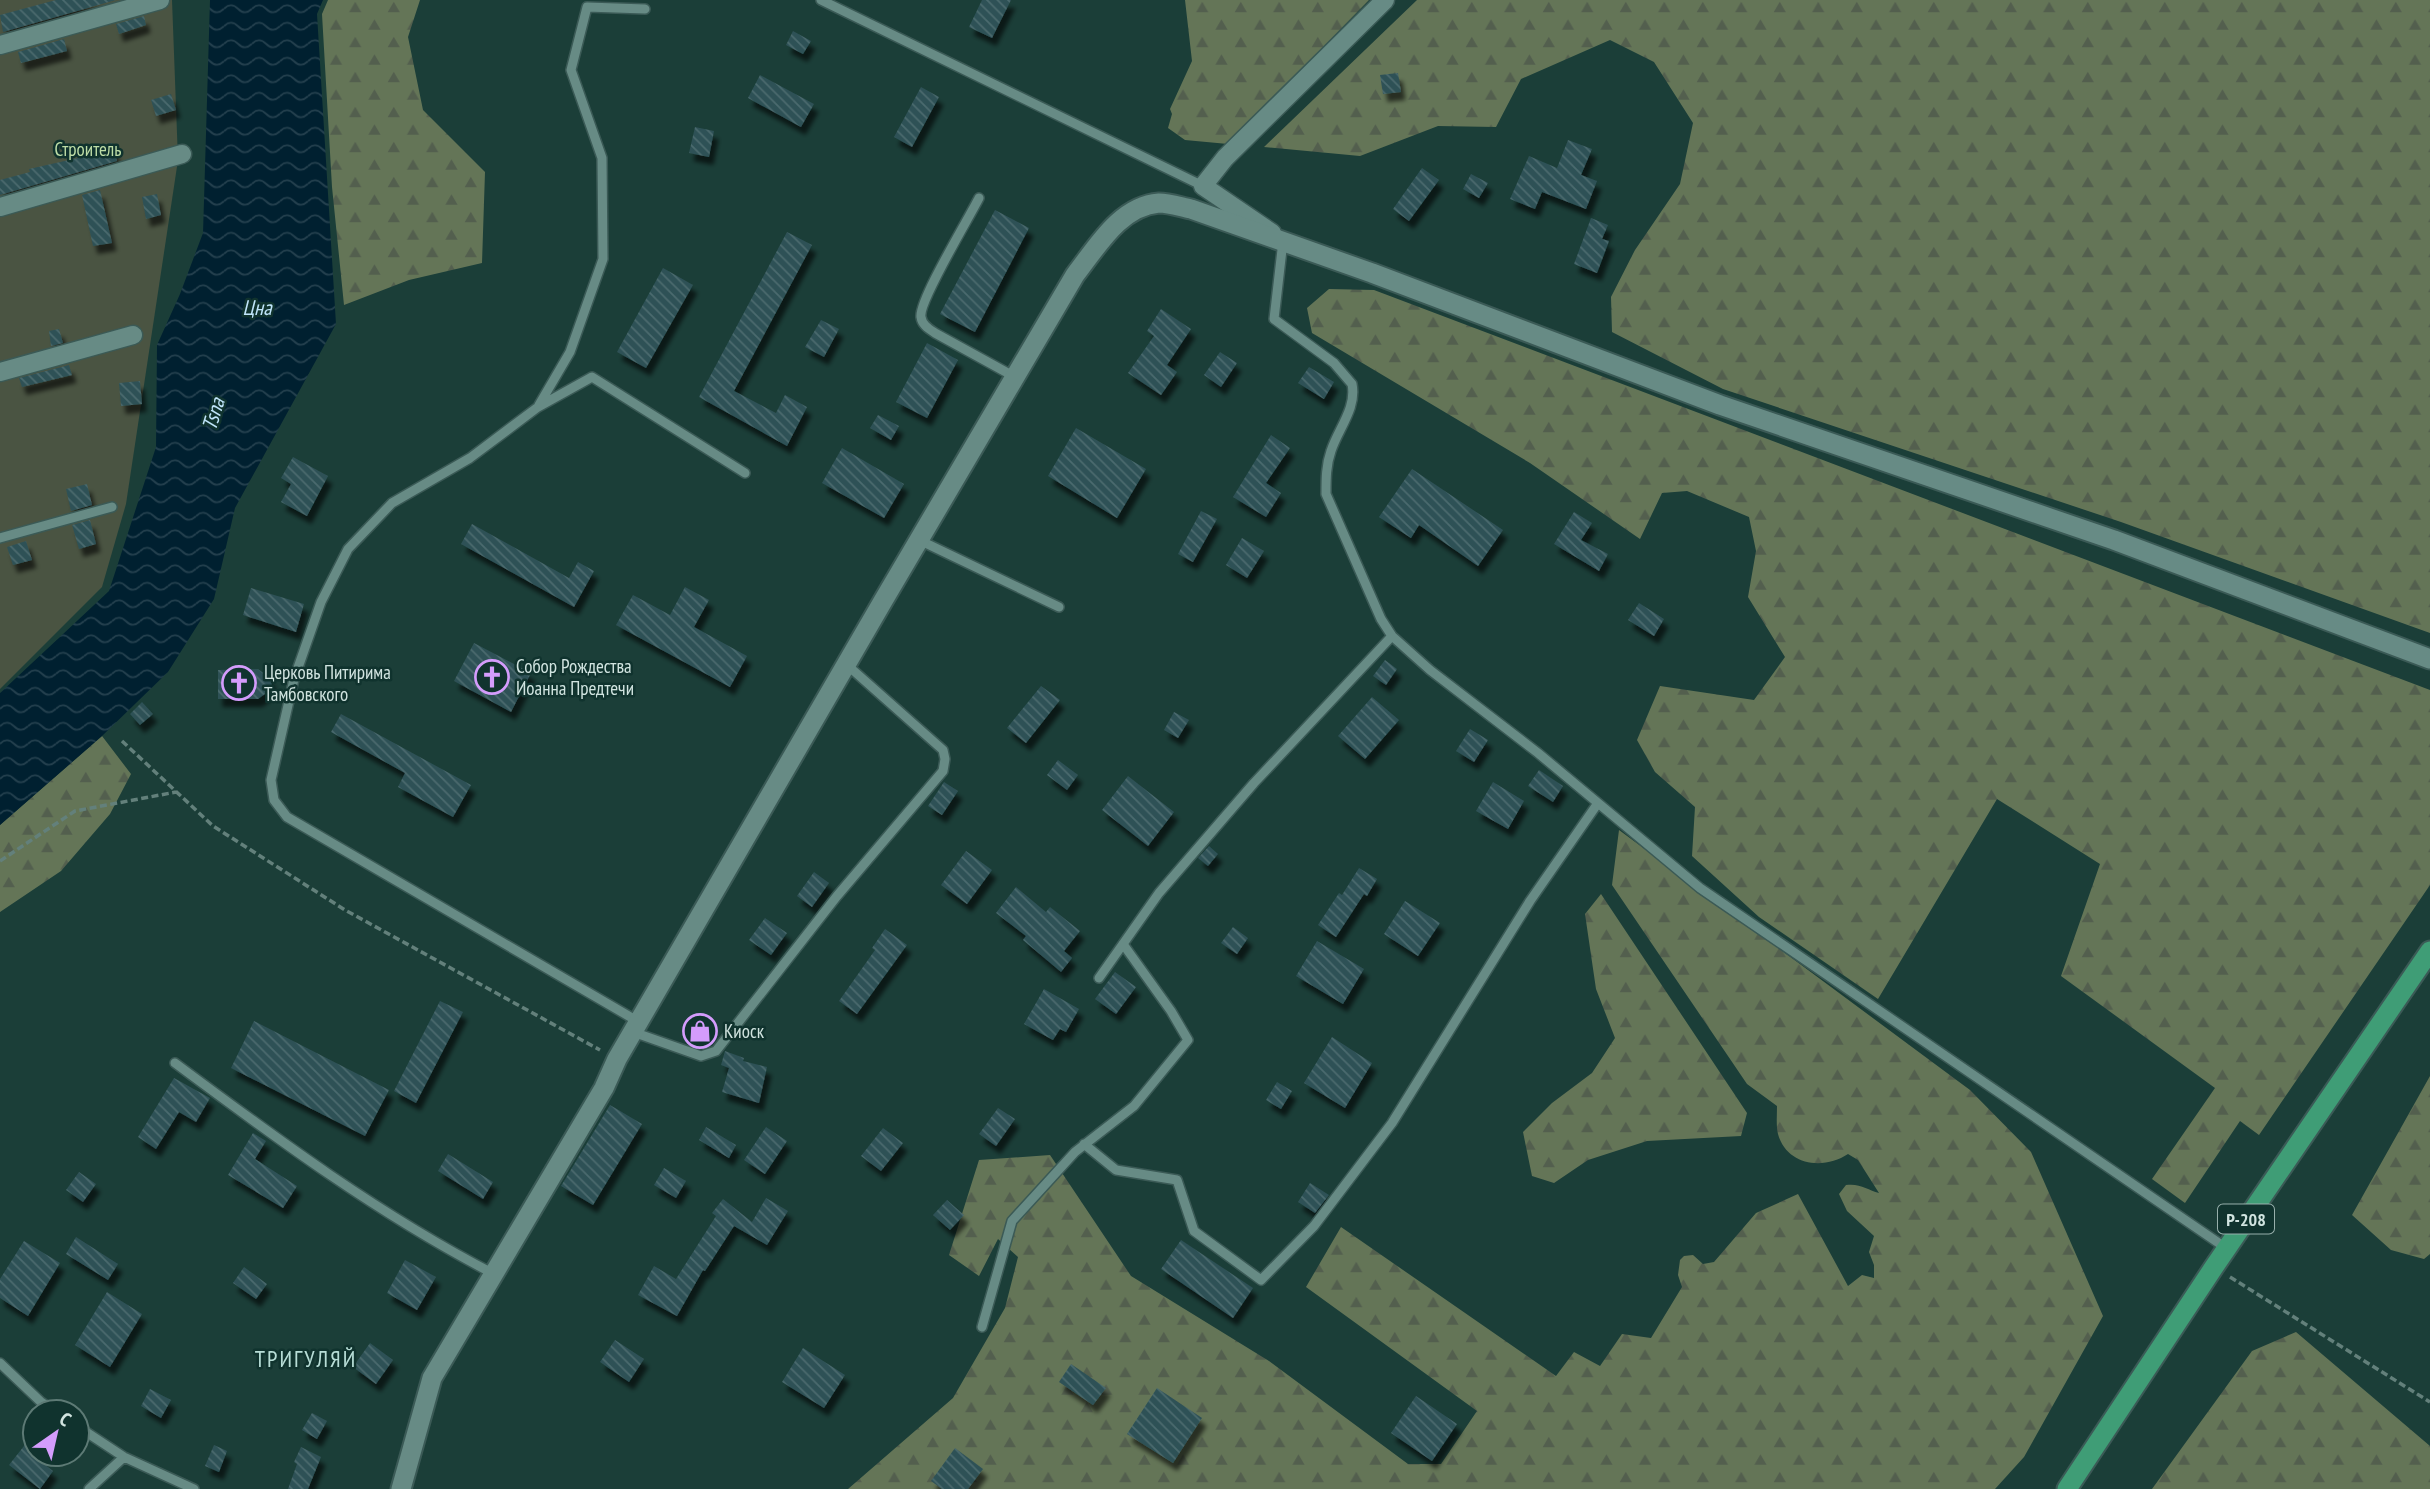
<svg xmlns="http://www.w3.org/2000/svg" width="2430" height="1489" viewBox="0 0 2430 1489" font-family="'PT Sans Narrow',sans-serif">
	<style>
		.forest { fill: url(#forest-firs) }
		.garden { fill: #4a5442 }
		.water { fill: url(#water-waves) }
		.building { fill: url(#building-back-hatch); filter: url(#shadow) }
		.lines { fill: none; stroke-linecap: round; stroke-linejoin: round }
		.service-casing { stroke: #3b5a56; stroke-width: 12 }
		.minor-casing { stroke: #3b5a56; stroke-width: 21 }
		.tertiary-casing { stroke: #3b5a56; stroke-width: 23 }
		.primary-casing { stroke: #3b5a56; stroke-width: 23 }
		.path { stroke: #63807b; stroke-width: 3.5; stroke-dasharray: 7 3.5; stroke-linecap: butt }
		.service { stroke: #678b85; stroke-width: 9 }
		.minor { stroke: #678b85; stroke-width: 18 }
		.tertiary { stroke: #678b85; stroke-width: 19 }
		.primary { stroke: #3f9d76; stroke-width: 19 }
		.labels { text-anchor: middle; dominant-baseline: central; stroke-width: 5; stroke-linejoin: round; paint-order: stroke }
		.shield { fill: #10332e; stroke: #97afab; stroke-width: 2 }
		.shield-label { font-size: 18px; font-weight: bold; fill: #d1e4e0 }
		.park-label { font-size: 19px; fill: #bedda6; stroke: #10332e }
		.poi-label { font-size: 19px; fill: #d1e4e0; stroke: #10332e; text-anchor: start }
		.water-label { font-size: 21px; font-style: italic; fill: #c0e5fa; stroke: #10332e }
		.quarter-label { font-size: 23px; letter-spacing: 2px; fill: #b7ddd6; stroke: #10332e }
	</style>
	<defs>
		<pattern id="forest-firs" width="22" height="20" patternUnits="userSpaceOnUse" patternTransform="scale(1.75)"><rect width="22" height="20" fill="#647557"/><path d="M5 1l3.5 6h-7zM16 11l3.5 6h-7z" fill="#535f4e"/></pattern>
		<pattern id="water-waves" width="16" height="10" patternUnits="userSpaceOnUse" patternTransform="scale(1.75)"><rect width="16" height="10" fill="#002030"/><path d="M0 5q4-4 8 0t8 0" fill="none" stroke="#24404e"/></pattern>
		<pattern id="building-back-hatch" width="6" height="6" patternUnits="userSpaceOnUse" patternTransform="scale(1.75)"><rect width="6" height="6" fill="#2e5156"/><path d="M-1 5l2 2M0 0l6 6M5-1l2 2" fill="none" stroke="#4b6a6e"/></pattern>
		<filter id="shadow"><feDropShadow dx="4.5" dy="8" stdDeviation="2" flood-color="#0009"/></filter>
	</defs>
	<rect width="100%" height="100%" fill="#1b3e38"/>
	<path class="forest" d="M328 0H420L408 37 423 110 485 172 482 263 409 280 344 305 332 187 322 14Z
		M1185 0H1369L1228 144 1185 140 1168 128 1172 114 1170 109 1192 61Z
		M1417 0H2430V633L2121 522 1723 389 1612 332 1611 297 1635 250 1680 184 1693 123 1654 62 1610 40 1521 79 1496 127 1438 126 1360 156 1264 147Z
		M1329 289 1374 290 2430 690V885L2259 1135 2240 1121 2185 1203 2152 1179 2215 1088 2061 976 2100 864 1997 799 1878 999 1759 917 1692 856 1695 807 1655 772 1637 740 1660 686 1754 700 1785 657 1748 597 1756 551 1749 517 1687 491 1662 493 1640 539 1530 463 1312 333 1307 308Z
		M102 736 131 774 110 814 61 871 0 912V825Z
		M1619 830 1970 1090 2031 1152 2103 1316 2024 1457 1995 1489H848L953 1398 1005 1308 1018 1257 998 1239 979 1276 949 1255 979 1160 1050 1155 1131 1276 1269 1361 1408 1464H1441L1477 1411 1306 1287 1341 1227 1556 1376 1574 1352 1600 1366 1622 1334 1651 1338 1682 1287 1678 1275 1680 1260 1684 1256 1693 1255 1703 1264 1714 1262 1756 1213 1798 1194 1848 1286 1862 1275 1874 1278V1265L1869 1252 1874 1236 1847 1211 1839 1194 1846 1185C1860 1183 1868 1190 1879 1193L1858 1160 1848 1154C1824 1170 1787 1166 1778 1134 1776 1126 1777 1115 1777 1106L1747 1084 1612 885Z
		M1601 894 1747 1113 1741 1136 1647 1141 1588 1160 1554 1183 1532 1176 1523 1132 1552 1103 1592 1073 1615 1038 1596 989 1585 914Z
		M2430 1076V1254L2424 1259 2391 1250 2352 1215Z
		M2296 1332 2430 1446V1489H2152L2252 1351Z"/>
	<path class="garden" d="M0 0H172L178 160 126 504 102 587 0 689Z"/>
	<path class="water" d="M210 0H323L317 14 336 324 235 508 214 599 168 672 102 736 0 825V693L109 591 156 447 157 345 180 294 203 233Z"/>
	<path class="building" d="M56 0H116L3 32 0 15Z
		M982 0H1011L992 38 969 27Z
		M144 16 146 25 119 34 116 24Z
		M793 31 811 41 803 54 786 45Z
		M64 39 67 51 21 63 18 52Z
		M1398 73 1401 92 1383 94 1380 75Z
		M760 75 814 104 801 127 748 98Z
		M921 87 939 97 912 147 894 137Z
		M171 94 176 110 156 116 151 100Z
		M695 127 714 131 709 157 689 153Z
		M1568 140 1592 149 1581 175 1597 181 1586 209 1542 192 1535 209 1510 199 1529 156 1557 168Z
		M112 143 117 161 0 195V180L30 172 29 169 96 154 94 147Z
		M1422 168 1439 180 1409 221 1393 209Z
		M1471 174 1488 183 1479 198 1463 189Z
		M100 190 112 243 93 246 82 195Z
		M157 194 161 215 146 219 142 197Z
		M995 210 1029 228 975 332 940 314Z
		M1591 218 1608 225 1602 239 1609 241 1597 273 1574 264Z
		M787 232 812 245 734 391 776 413 785 395 807 407 787 446 699 397Z
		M663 268 693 285 646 368 617 352Z
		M1161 309 1191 329 1167 365 1177 372 1161 395 1128 373 1154 336 1147 331Z
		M821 320 839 329 824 357 805 347Z
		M59 329 63 343 51 346 49 331Z
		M927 343 958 360 927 418 896 402Z
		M1220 352 1237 363 1221 387 1204 375Z
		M69 365 72 375 22 387 19 378Z
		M1309 367 1334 382 1324 399 1298 383Z
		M140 381 142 404 121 406 119 383Z
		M878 415 899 426 891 440 870 428Z
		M1076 428 1146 469 1117 518 1048 476Z
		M1271 435 1290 448 1266 483 1281 493 1266 517 1233 497Z
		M842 448 904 484 884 518 822 483Z
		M293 457 328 476 307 516 281 502 291 484 281 478Z
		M1412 469 1503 530 1478 566 1419 525 1411 538 1379 517Z
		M87 484 92 505 71 511 66 489Z
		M1201 511 1217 519 1193 562 1178 554Z
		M1574 512 1592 523 1581 540 1608 554 1599 571 1554 544Z
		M90 520 96 544 79 549 72 525Z
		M472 524 569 578 578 562 594 571 574 607 461 544Z
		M1242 538 1264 551 1247 578 1226 565Z
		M26 541 32 560 13 565 7 547Z
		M685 587 709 600 694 627 747 656 730 687 616 625 633 595 670 615Z
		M251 588 304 604 296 632 243 615Z
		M1639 603 1664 619 1654 636 1628 620Z
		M474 643 531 673 511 712 454 681Z
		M1385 660 1397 669 1386 685 1373 676Z
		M258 669 270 678 272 684 269 691 258 699H218V670Z
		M1041 686 1060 700 1026 743 1007 728Z
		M1372 697 1399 720 1365 759 1338 736Z
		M142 702 153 714 140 725 130 714Z
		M1174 712 1189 720 1178 738 1164 730Z
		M341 714 471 785 453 817 398 787 405 773 331 732Z
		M1470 729 1488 740 1474 762 1456 751Z
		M1058 760 1078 775 1067 790 1047 775Z
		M1539 770 1563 786 1553 802 1528 786Z
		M1128 776 1174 812 1148 846 1102 810Z
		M944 782 958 791 942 815 928 806Z
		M1493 782 1524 801 1508 829 1476 811Z
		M1209 846 1218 854 1208 866 1198 858Z
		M966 851 992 870 967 904 941 885Z
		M1359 868 1377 879 1367 896 1364 894 1336 937 1318 925 1339 893 1342 895Z
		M814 872 829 883 812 907 797 896Z
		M1016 887 1046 912 1050 907 1080 931 1064 951 1072 958 1061 972 1023 940 1026 936 996 913Z
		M1405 901 1440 923 1418 956 1384 934Z
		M765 918 787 933 771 955 749 940Z
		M1233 927 1248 938 1237 954 1221 943Z
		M885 929 907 945 857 1014 839 1001 875 950 872 948Z
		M1317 941 1364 969 1343 1004 1296 976Z
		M1115 972 1136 987 1116 1014 1095 999Z
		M1044 989 1079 1009 1066 1032 1060 1029 1053 1040 1024 1024Z
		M440 1001 463 1012 416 1103 394 1091Z
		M254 1021 389 1090 365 1136 231 1068Z
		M1332 1037 1372 1063 1345 1108 1304 1083Z
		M725 1051 744 1058 743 1061 767 1067 759 1103 722 1092 729 1068 721 1065Z
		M174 1078 210 1098 196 1122 179 1112 156 1149 138 1137Z
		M1277 1082 1292 1091 1281 1109 1266 1100Z
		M610 1105 642 1124 593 1205 561 1186Z
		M998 1108 1015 1119 996 1146 979 1134Z
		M706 1127 736 1145 729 1158 699 1140Z
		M766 1127 787 1141 765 1174 744 1160Z
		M883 1128 903 1143 881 1171 861 1156Z
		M253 1133 266 1141 255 1159 297 1186 283 1208 228 1175Z
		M448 1154 493 1182 483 1199 438 1171Z
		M664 1168 686 1181 676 1198 654 1185Z
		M79 1172 96 1184 83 1202 66 1190Z
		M1310 1183 1329 1195 1315 1213 1298 1202Z
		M766 1198 788 1211 767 1245 734 1226 705 1271 703 1270 677 1316 638 1295 654 1266 676 1279 716 1216 712 1213 723 1199 752 1222Z
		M947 1200 964 1215 950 1230 933 1215Z
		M76 1237 118 1264 108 1280 66 1254Z
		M1181 1240 1253 1288 1233 1318 1161 1269Z
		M24 1241 60 1263 28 1316 0 1298V1279Z
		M405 1260 436 1277 417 1310 387 1293Z
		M244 1267 267 1284 256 1299 233 1283Z
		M107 1292 142 1314 110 1367 75 1345Z
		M615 1340 644 1359 629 1382 600 1362Z
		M370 1343 393 1360 376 1384 353 1367Z
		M803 1348 845 1375 824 1408 782 1382Z
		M1071 1364 1106 1388 1093 1405 1059 1382Z
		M1157 1388 1202 1418 1173 1463 1127 1434Z
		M150 1389 171 1400 161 1418 141 1406Z
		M1416 1396 1457 1424 1432 1461 1391 1433Z
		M312 1413 327 1421 317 1439 302 1430Z
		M35 1432V1457L53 1471 40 1489 9 1465Z
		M214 1445 227 1451 219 1472 205 1466Z
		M301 1447 321 1457 308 1489H288L297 1464 294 1462Z
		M955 1448 983 1469 968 1489H942L931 1481Z"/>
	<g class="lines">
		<g class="service-casing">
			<path id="service" d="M821 0 1203 186
				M979 198C969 218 918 302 921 317 922 325 929 329 935 333L1015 377
				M1283 241 1274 319 1334 363 1352 384C1357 408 1338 429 1331 451 1326 465 1326 479 1326 494L1381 619 1392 636
				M539 405 570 352 603 259 602 158 571 70 587 7 645 9
				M0 538 112 507
				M919 540 1059 607
				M1099 978 1159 893 1254 783 1392 636 1430 670 1538 753 1700 888 2226 1248
				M639 1022 287 817 274 800 271 780 294 679 321 602 348 549 392 503 470 458 538 407 592 377 745 473
				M633 1032 701 1056 716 1051 837 896 943 771 945 759 943 750 846 664
				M175 1063C277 1139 380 1215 494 1274
				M1084 1144 1116 1170 1177 1180 1194 1231 1261 1280 1314 1226 1392 1123 1530 901 1598 803
				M982 1327 1012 1221 1075 1152 1134 1106 1188 1040 1171 1011 1123 944
				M0 1363 41 1402 56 1412
				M77 1426 124 1457 194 1489
				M89 1489 124 1457"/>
		</g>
		<g class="minor-casing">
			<path id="minor" d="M0 45 160 0
				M0 207 182 154
				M1272 233 1203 186 1225 158 1385 0
				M0 372 133 335"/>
		</g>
		<g class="tertiary-casing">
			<path id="tertiary" d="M401 1489 432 1378 604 1088 617 1059 883 601 1075 275C1097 247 1120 206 1159 203 1169 203 1181 207 1191 209L1372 273 1720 405 2114 540 2430 659"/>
		</g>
		<g class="primary-casing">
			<path id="primary" d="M2067 1489 2214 1267 2430 951"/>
		</g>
		<path class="path" d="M122 741 213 826 345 910 600 1050
			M0 861 75 811 176 792
			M2230 1277 2430 1402"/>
		<use href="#service" class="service"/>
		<use href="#minor" class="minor"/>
		<use href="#tertiary" class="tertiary"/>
		<use href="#primary" class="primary"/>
	</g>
	<defs>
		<g id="church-ring" transform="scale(1.75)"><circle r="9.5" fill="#10332e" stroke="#d49cfc" stroke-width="1.5"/><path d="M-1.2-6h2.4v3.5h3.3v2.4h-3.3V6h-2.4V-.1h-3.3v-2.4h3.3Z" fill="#d49cfc"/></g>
		<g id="shop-ring" transform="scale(1.75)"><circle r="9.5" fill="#10332e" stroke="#d49cfc" stroke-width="1.5"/><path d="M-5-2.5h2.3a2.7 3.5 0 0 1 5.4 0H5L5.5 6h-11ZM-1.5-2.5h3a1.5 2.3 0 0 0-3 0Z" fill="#d49cfc"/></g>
	</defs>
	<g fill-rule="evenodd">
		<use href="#church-ring" x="492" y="677"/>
		<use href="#church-ring" x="239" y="683"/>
		<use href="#shop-ring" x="700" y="1031"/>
	</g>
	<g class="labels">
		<rect class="shield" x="2218" y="1204.5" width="56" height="29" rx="5"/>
		<g class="shield-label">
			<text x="2246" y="1219">Р-208</text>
		</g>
		<g class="park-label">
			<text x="88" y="149">Строитель</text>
		</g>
		<g class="poi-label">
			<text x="516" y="666">Собор Рождества<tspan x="516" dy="22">Иоанна Предтечи</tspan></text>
			<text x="264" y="672">Церковь Питирима<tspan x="264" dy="22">Тамбовского</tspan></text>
			<text x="724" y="1031">Киоск</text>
		</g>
		<g class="water-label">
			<text x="257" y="307">Цна</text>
			<text transform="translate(213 414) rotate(-73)">Tsna</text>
		</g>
		<g class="quarter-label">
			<text x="306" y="1358">ТРИГУЛЯЙ</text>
		</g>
	</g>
	<g transform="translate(56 1433) rotate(34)"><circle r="33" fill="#10332e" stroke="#5d7a75" stroke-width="2"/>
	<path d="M0-5L12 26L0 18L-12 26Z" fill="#d49cfc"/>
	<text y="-10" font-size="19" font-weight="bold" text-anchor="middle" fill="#d1e4e0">С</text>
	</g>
</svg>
